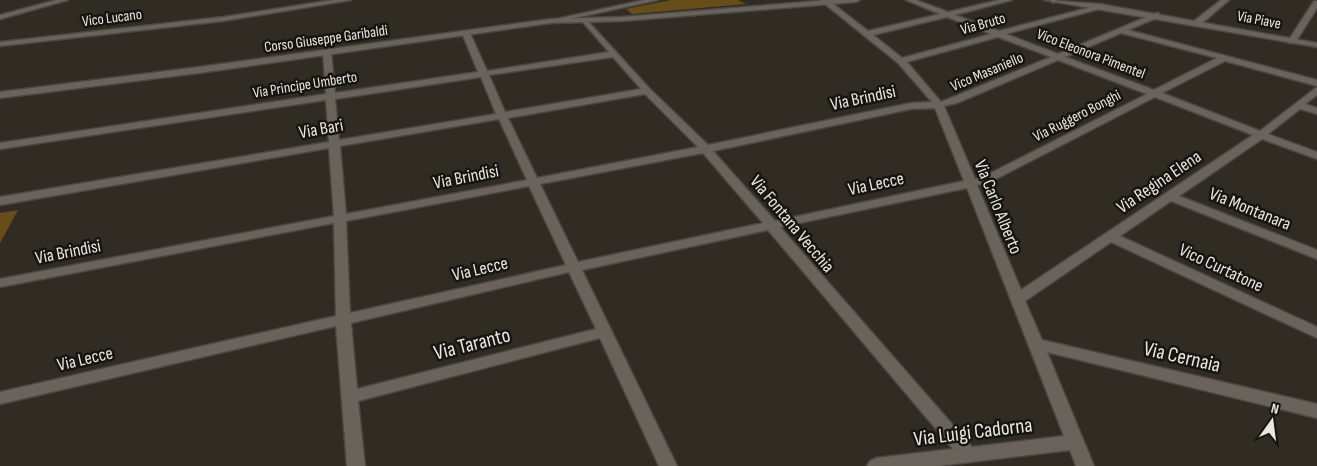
<svg xmlns="http://www.w3.org/2000/svg" width="1317" height="466" viewBox="0 0 1317 466" font-family="'Sofia Sans Condensed',sans-serif">
	<style>
		.green { fill: #674d1a }
		.lines { fill: none; stroke-linecap: round; stroke-linejoin: round }
		.minor-casing { stroke: #4a4740; stroke-width: 3 }
		.tertiary-casing { stroke: #4a4740; stroke-width: 3 }
		.minor { fill: #69635b; fill-rule: evenodd }
		.tertiary { fill: #69635b; fill-rule: evenodd }
		.labels { text-anchor: middle; dominant-baseline: central; stroke-width: 5; stroke-linejoin: round; paint-order: stroke }
		.far-street-label { font-size: 15px; fill: #eae7e2; stroke: #171511 }
		.street-label { font-size: 18px; fill: #eae7e2; stroke: #171511 }
		.near-street-label { font-size: 21px; fill: #eae7e2; stroke: #171511 }
	</style>
	<rect width="100%" height="100%" fill="#302c24"/>
	<path class="green" d="M671 0H738L746 4 632 14 626 9Z
		M18 210 0 243V213Z"/>
	<g class="lines">
		<g class="minor-casing">
			<path id="minor" d="M56 0H68L0 19V15Z
				M333 0H351L223 21 0 46V42L223 17Z
				M644 0H658L551 23 547 21Z
				M820 0H828L868 31 940 14 906 0H916L948 12 999 0H1012L955 15 999 31 1103 4V8L1006 34 1058 54 1156 13H1159V17L1128 30 1317 80V86L1225 61 1162 93 1260 131 1317 87V95L1305 104 1317 108V114L1300 109 1268 134 1317 152V159L1262 139 1179 196 1317 250V259L1171 201 1120 236 1317 327V338L1111 242 1025 301 1042 340 1317 404V418L1047 352 1094 466H1076L1070 450 938 466H867L870 461 876 458 953 449 768 230 582 270 677 466H659L600 338 358 401 365 466H347L336 326 0 404V392L336 316 334 223 0 287V279L334 216 329 148 0 205V197L329 142 326 100 0 149V143L326 94 323 52 327 50 331 52 335 93 478 72 462 33 466 31 470 33 487 71 609 52 581 20 585 18 650 89 708 145 911 103 932 102 898 63ZM947 17 991 34 902 58 873 35ZM1121 33 1217 58 1154 90 1065 57ZM998 37 1051 57 941 102 907 62ZM613 57 641 89 505 112 489 75ZM1058 60 1147 94 983 177 975 179 944 106 957 103ZM481 77 496 114 339 140 335 99ZM645 94 698 147 537 178 508 118ZM1155 97 1253 135 1021 290 977 185 990 182ZM935 108 964 181 775 221 713 151 911 109ZM499 119 527 180 346 214 340 146ZM703 153 763 223 578 262 540 184ZM529 186 566 265 350 313 346 221ZM967 188 1064 436 972 447 780 227ZM569 272 596 329 357 389 351 323Z
				M1050 0H1058L1053 3Z
				M1221 0H1229L1200 25H1194V21Z
				M1314 1H1317V8L1295 43H1289L1288 41Z"/>
		</g>
		<g class="tertiary-casing">
			<path id="tertiary" d="M830 0H860L856 2 622 21 551 23 199 73 0 98V92L199 67 551 19 622 17Z
				M1044 0 1100 4 1317 43V47Z"/>
		</g>
		<use href="#minor" class="minor"/>
		<use href="#tertiary" class="tertiary"/>
	</g>
	<g class="labels">
		<g class="far-street-label">
			<text transform="translate(112 18) rotate(-7)">Vico Lucano</text>
			<text transform="translate(1259 20) rotate(11)">Via Piave</text>
			<text transform="translate(983 24) rotate(-16)">Via Bruto</text>
			<text transform="translate(326 39) rotate(-8)">Corso Giuseppe Garibaldi</text>
			<text transform="translate(1091 54) rotate(21)">Vico Eleonora Pimentel</text>
			<text transform="translate(987 72) rotate(-23)">Vico Masaniello</text>
			<text transform="translate(305 85) rotate(-9)">Via Principe Umberto</text>
			<text transform="translate(1077 116) rotate(-27)">Via Ruggero Bonghi</text>
		</g>
		<g class="street-label">
			<text transform="translate(863 98) rotate(-12)">Via Brindisi</text>
			<text transform="translate(321 129) rotate(-10)">Via Bari</text>
			<text transform="translate(466 177) rotate(-11)">Via Brindisi</text>
			<text transform="translate(1159 182) rotate(-34)">Via Regina Elena</text>
			<text transform="translate(876 184) rotate(-12)">Via Lecce</text>
			<text transform="translate(998 207) rotate(68)">Via Carlo Alberto</text>
			<text transform="translate(1250 209) rotate(22)">Via Montanara</text>
			<text transform="translate(792 224) rotate(50)">Via Fontana Vecchia</text>
			<text transform="translate(68 252) rotate(-11)">Via Brindisi</text>
			<text transform="translate(1221 268) rotate(25)">Vico Curtatone</text>
			<text transform="translate(480 269) rotate(-13)">Via Lecce</text>
			<text transform="translate(85 359) rotate(-13)">Via Lecce</text>
		</g>
		<g class="near-street-label">
			<text transform="translate(472 344) rotate(-14)">Via Taranto</text>
			<text transform="translate(1182 357) rotate(13)">Via Cernaia</text>
			<text transform="translate(973 432) rotate(-7)">Via Luigi Cadorna</text>
		</g>
	</g>
	<g transform="translate(1272 421) rotate(14)" stroke="#171511" stroke-width="4" paint-order="stroke">
	<path d="M0-4L9 19L0 12L-9 19Z" fill="#eae7e2"/>
	<text y="-8" font-size="14" font-weight="bold" text-anchor="middle" fill="#eae7e2">N</text>
	</g>
</svg>
